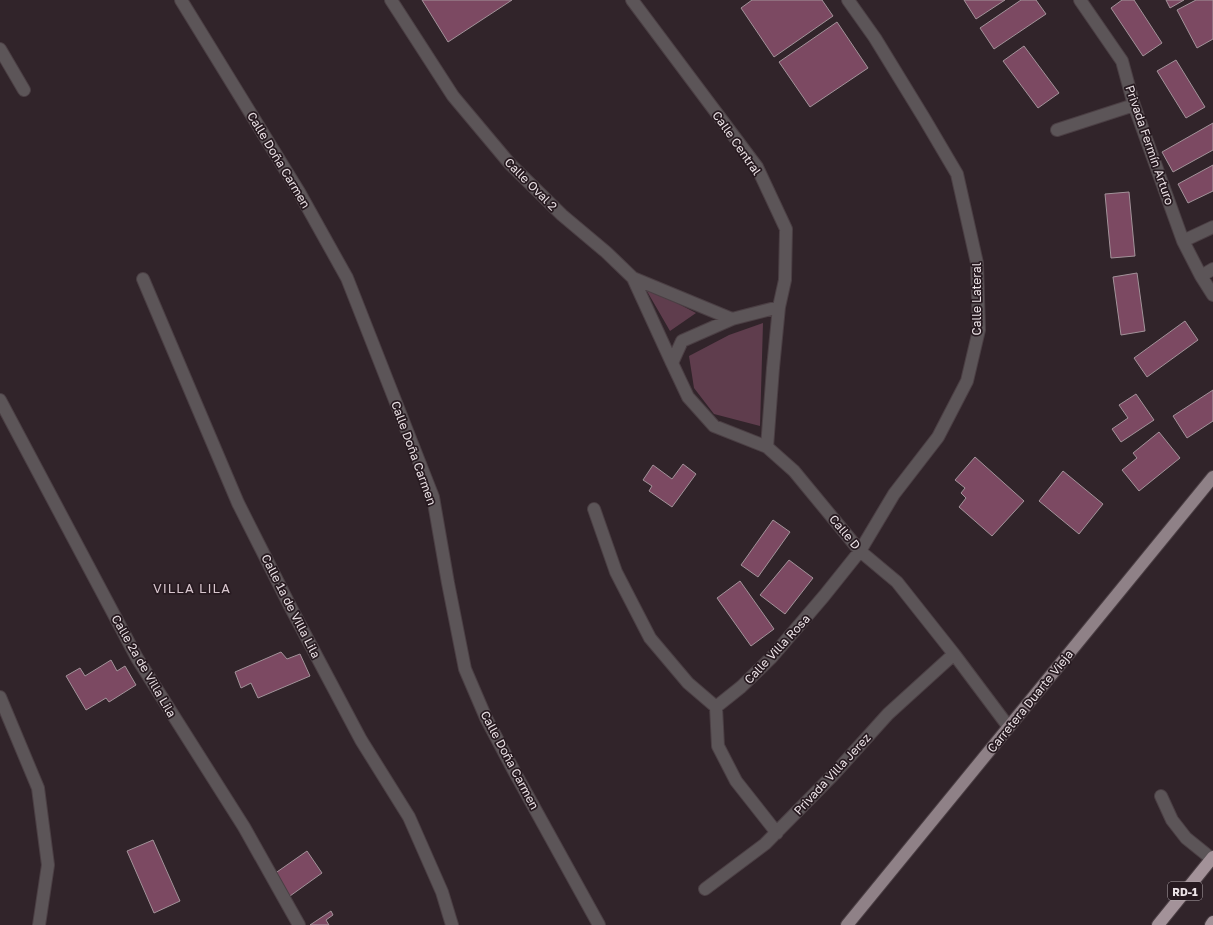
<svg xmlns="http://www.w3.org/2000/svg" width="1213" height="925" viewBox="0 0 1213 925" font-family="'Golos Text',sans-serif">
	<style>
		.green { fill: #5f3d4d }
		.building { fill: #7c4962; stroke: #a3939a }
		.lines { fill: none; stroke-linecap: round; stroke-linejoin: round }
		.minor-casing { stroke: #4b3f44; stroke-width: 14 }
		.major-casing { stroke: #4b3f44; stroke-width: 14 }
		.highway-casing { stroke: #4b3f44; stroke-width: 14 }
		.minor { stroke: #5c5558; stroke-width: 12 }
		.major { stroke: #8f8187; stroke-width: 12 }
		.highway { stroke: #a39299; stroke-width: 12 }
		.labels { text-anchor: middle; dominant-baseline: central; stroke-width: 3.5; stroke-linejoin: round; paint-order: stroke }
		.shield { fill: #271a20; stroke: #b1a7ab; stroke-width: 1 }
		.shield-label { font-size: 11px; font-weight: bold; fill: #ece3e7 }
		.street-label { font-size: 12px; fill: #ece3e7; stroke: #271a20 }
		.neighbourhood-label { font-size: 13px; letter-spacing: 1px; fill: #d8c6ce; stroke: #271a20 }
	</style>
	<rect width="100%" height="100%" fill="#31242a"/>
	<path class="green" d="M644 286 696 313 670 331Z
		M763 323 760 426 714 414 694 388 689 356 729 335Z"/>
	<path class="building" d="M422 0H512L448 42Z
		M752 0H822L833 16 774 57 741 8Z
		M964 0H1005L976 19Z
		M1021 0H1036L1046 14 994 49 980 28Z
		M1122 0H1134L1162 43 1143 56 1111 8Z
		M1166 0H1184L1170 8Z
		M1196 0H1213V39L1197 48 1177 10Z
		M837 22 868 68 810 107 779 62Z
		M1024 46 1059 93 1038 108 1003 61Z
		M1176 60 1205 107 1186 118 1157 71Z
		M1213 123V150L1173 172 1162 152Z
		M1213 165V191L1188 203 1178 184Z
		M1129 192 1135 256 1111 258 1105 194Z
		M1137 273 1145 331 1121 335 1113 277Z
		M1185 321 1198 340 1147 377 1134 358Z
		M1213 390V421L1187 438 1173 416Z
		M1136 394 1154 420 1121 442 1112 429 1128 418 1119 405Z
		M1159 432 1180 458 1139 491 1122 470 1137 458 1133 453Z
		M975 457 1024 501 992 536 959 507 966 498 961 493 965 488 955 480Z
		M683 464 696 474 672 507 649 491 652 486 643 480 653 465 672 479Z
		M1063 471 1103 504 1079 534 1039 501Z
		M773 520 790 532 758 577 741 565Z
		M789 560 813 578 785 614 760 595Z
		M740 581 774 629 751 646 717 598Z
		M281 652 287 659 300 654 310 676 258 698 251 683 241 688 235 672Z
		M111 660 117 671 125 666 136 685 109 702 106 698 86 710 66 676 80 668 85 676Z
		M153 840 180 901 154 913 127 851Z
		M307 851 322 873 290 896 274 874Z
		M331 911 333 915 326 920 329 925H310Z"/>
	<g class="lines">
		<g class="minor-casing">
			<path id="minor" d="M181 0 299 192 347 278 433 497 448 583 465 669 486 718 514 771 599 925
				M391 0 453 96 510 164 562 215 606 252 633 278 672 363
				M632 0 757 167 786 229 785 280 779 307 773 368 767 447 794 471 860 551 897 582 954 654 1008 726
				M1080 0 1122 61 1134 105 1183 241 1201 276 1213 295
				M0 49 24 90
				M1057 130 1134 105
				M1183 241 1213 227
				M1201 276 1213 269
				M633 278 732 319
				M143 279 238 503 291 608 361 740 409 817 442 892 452 925
				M0 400 137 658 244 827 299 925
				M767 447 714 426 688 397 672 363 682 341 732 319 779 307
				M594 509 616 572 650 638 688 683 716 707 741 687 771 658 824 596 860 551 894 494 938 437 967 381 979 330 977 263 957 174 924 118 875 38 848 0
				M0 697 38 788 48 865 39 925
				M716 707 718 746 736 781 777 833
				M1161 796 1172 820 1186 838 1212 859
				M705 889 765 844 834 774 888 714 954 654"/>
		</g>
		<g class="major-casing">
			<path id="major" d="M847 925 1213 477"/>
		</g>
		<g class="highway-casing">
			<path id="highway" d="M1158 925 1213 857
				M1211 925 1213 922"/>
		</g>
		<use href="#minor" class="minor"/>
		<use href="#major" class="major"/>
		<use href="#highway" class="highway"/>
	</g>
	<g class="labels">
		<rect class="shield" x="1168" y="882" width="34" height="18" rx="3"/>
		<g class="shield-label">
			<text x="1185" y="891">RD-1</text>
		</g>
		<g class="street-label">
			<text transform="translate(737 143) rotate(55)">Calle Central</text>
			<text transform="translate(1150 145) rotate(71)">Privada Fermín Arturo</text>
			<text transform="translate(279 160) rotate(59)">Calle Doña Carmen</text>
			<text transform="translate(531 184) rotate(45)">Calle Oval 2</text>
			<text transform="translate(976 299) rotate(-90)">Calle Lateral</text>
			<text transform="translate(414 453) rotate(70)">Calle Doña Carmen</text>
			<text transform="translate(845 532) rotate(50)">Calle D</text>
			<text transform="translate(291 606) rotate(63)">Calle 1a de Villa Lila</text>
			<text transform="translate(777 649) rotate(-47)">Calle Villa Rosa</text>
			<text transform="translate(144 666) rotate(60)">Calle 2a de Villa Lila</text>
			<text transform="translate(1030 701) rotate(-51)">Carretera Duarte Vieja</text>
			<text transform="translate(510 760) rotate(62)">Calle Doña Carmen</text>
			<text transform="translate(832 774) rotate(-47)">Privada Villa Jerez</text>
		</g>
		<g class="neighbourhood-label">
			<text x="192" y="588">VILLA LILA</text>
		</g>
	</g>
</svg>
